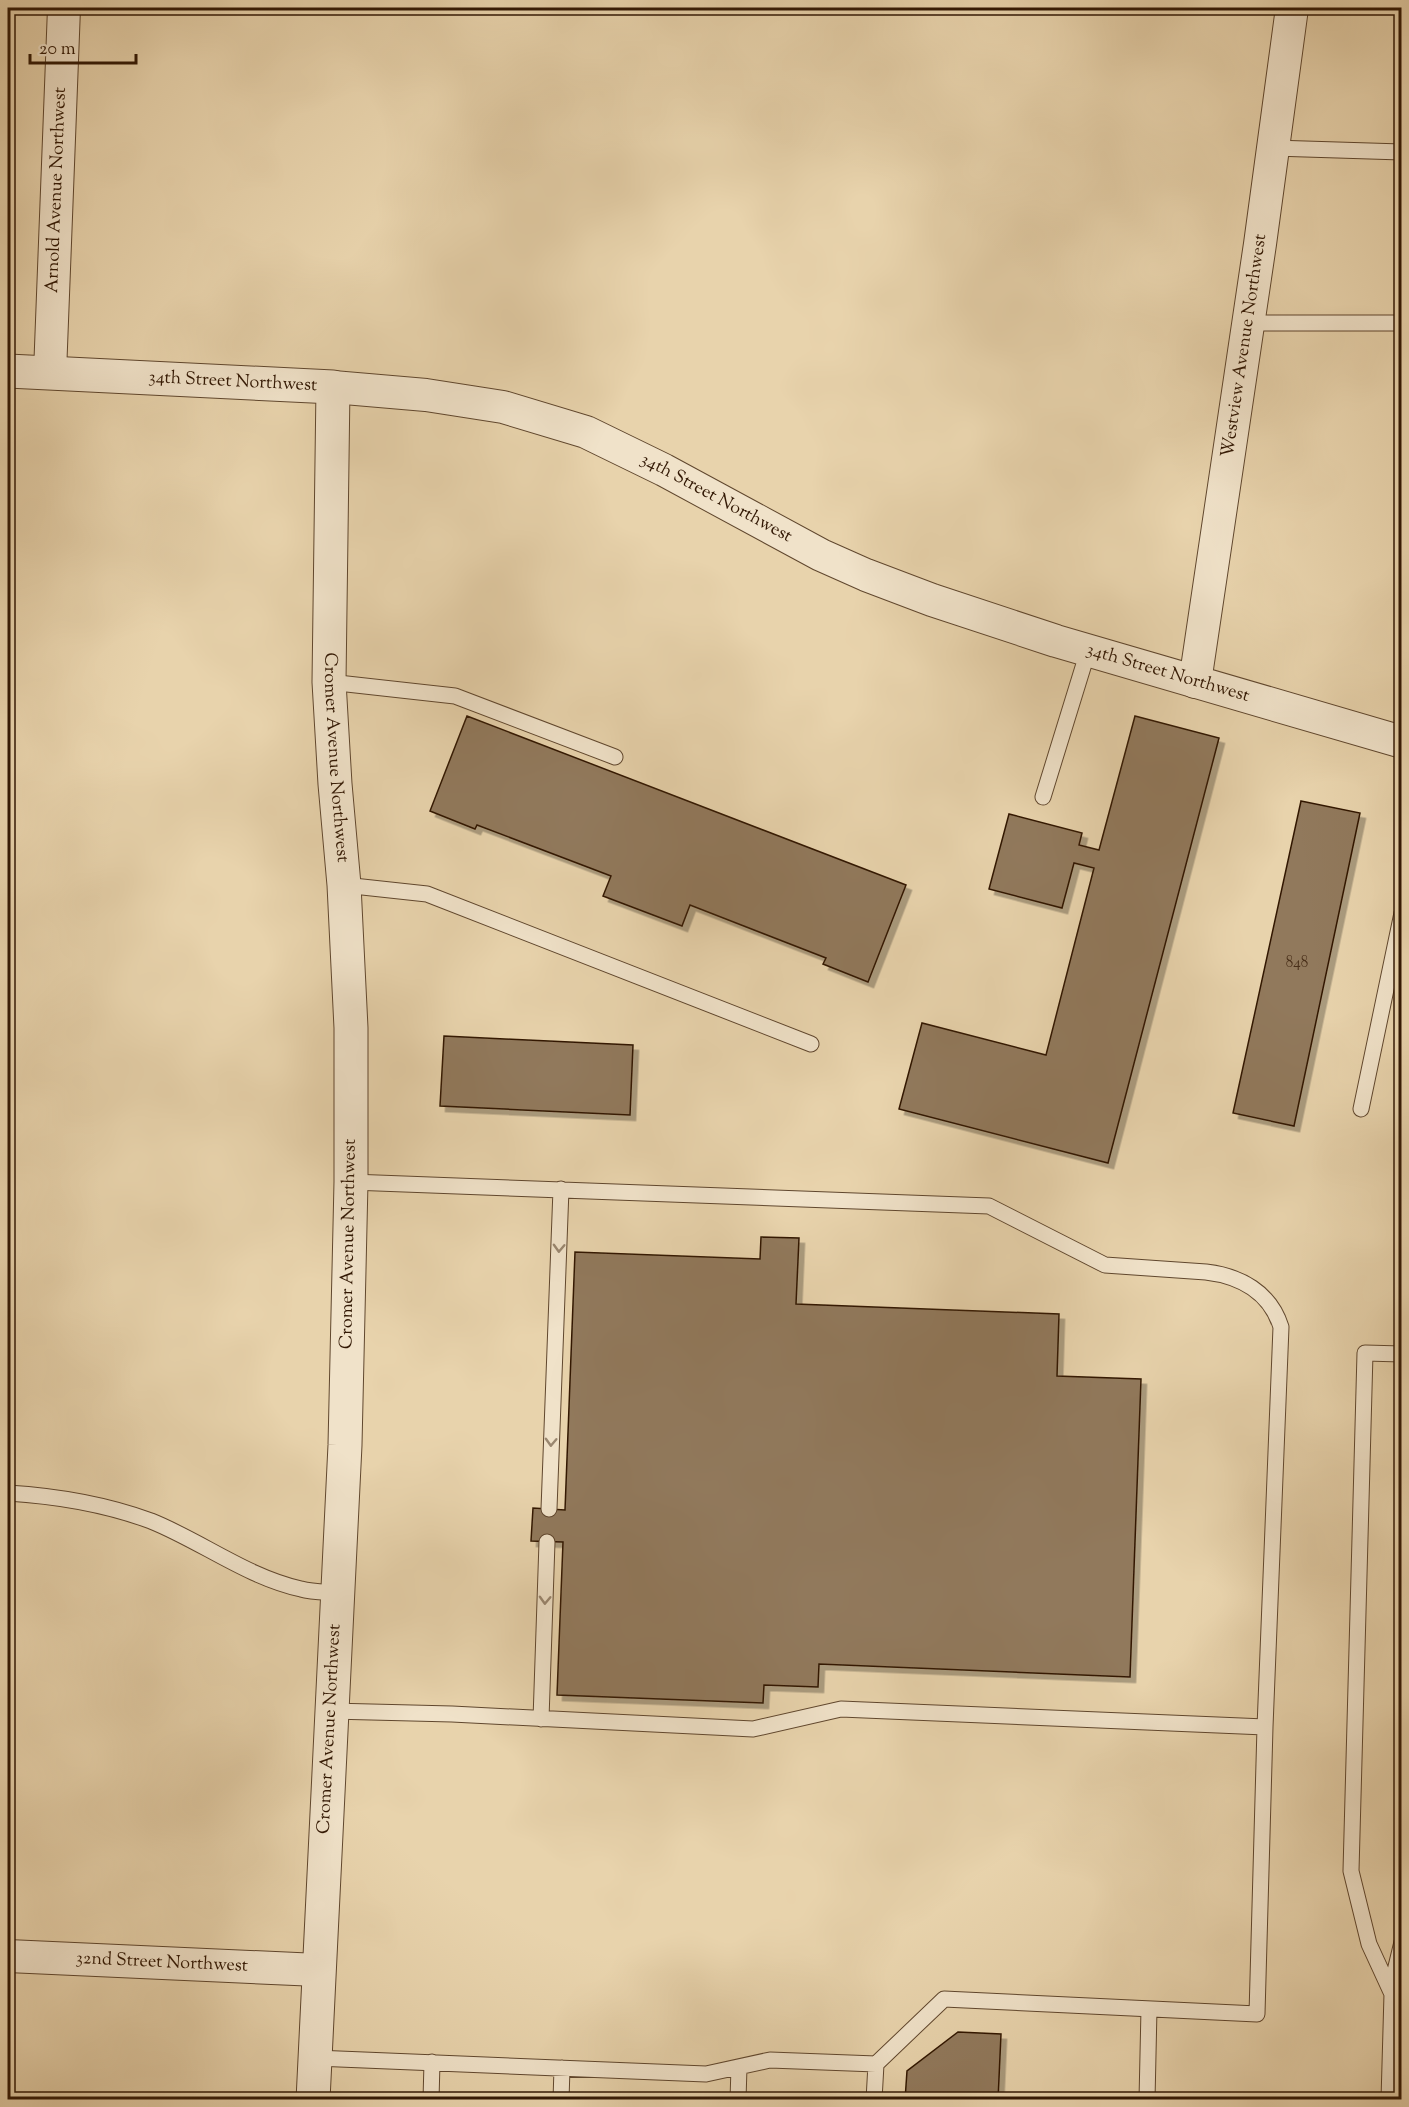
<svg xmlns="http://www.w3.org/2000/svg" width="1409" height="2107" viewBox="0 0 1409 2107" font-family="'Sorts Mill Goudy',serif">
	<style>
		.building { fill: #91795b; stroke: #321804; stroke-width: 1.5; filter: url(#shadow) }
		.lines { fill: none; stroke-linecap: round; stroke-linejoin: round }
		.service-casing { stroke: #60472e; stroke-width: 17 }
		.minor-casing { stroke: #60472e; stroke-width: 34 }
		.tertiary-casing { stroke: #60472e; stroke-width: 35 }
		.service { stroke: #f0e2c9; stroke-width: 15 }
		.minor { stroke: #f0e2c9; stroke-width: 32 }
		.tertiary { stroke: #f0e2c9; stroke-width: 33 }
		.oneway { stroke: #9a8770 }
		.labels { text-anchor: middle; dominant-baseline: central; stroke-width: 4.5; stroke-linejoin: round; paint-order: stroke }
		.number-label { font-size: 15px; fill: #4a301a }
		.street-label { font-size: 18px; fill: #321804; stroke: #f0e2c9 }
	</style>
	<defs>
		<filter id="shadow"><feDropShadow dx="5.5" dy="5.5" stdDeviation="0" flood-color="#0004"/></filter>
	</defs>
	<rect width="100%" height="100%" fill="#e8d3ac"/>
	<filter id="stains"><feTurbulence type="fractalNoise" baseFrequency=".00333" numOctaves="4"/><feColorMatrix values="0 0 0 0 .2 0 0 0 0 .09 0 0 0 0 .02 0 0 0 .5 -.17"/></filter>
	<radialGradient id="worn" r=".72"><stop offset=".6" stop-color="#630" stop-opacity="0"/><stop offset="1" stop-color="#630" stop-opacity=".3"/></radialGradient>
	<path class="building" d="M467 716 906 885 868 982 823 964 826 958 690 905 682 926 603 896 611 876 477 825 475 829 430 811Z
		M1135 716 1219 738 1108 1163 899 1109 922 1023 1046 1055 1094 868 1074 863 1062 908 989 889 1009 814 1082 833 1079 845 1099 850Z
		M1301 801 1360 813 1294 1126 1233 1113Z
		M444 1036 633 1045 630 1115 440 1106Z
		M761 1237 799 1238 796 1304 1059 1314 1057 1376 1141 1379 1130 1677 819 1664 818 1687 764 1685 763 1703 557 1695 563 1542 531 1541 533 1508 565 1510 575 1252 760 1259Z
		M958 2032 1001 2034 998 2100H905L907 2071Z"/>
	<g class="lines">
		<g class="service-casing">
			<path id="service" d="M1273 148 1402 152
				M1248 323H1402
				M329 682 455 696 615 757
				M1043 797 1088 651
				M344 885 427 894 811 1044
				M1361 1109 1402 913
				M351 1182 989 1206 1105 1265 1206 1272C1240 1276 1270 1292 1281 1327L1265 1727 1257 2014 944 1999 876 2064 874 2100
				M8 1493C56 1496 105 1504 151 1521 201 1541 247 1577 301 1589 312 1592 325 1592 337 1593
				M549 1509 561 1189
				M331 1711 452 1714 753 1729 841 1709 1265 1727
				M541 1719 547 1542
				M1394 1975 1402 1942
				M1392 1994 1369 1944 1351 1871 1365 1353 1402 1354
				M315 2058 706 2074 770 2060 876 2064
				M431 2100 432 2062
				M561 2100 562 2068
				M738 2100 739 2067
				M1147 2100 1149 2009
				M1389 2100 1392 1994 1394 1975 1402 1969"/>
		</g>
		<g class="minor-casing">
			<g id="minor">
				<path id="s1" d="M50 373 64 8"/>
				<path id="s2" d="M333 387 426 395 503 407 586 432 664 470 821 555 866 575 932 600 1056 641 1402 742"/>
				<path id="s3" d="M1195 682 1260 244 1292 8"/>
				<path id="s4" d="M8 1956 318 1970"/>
			</g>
		</g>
		<g class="tertiary-casing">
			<g id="tertiary">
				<path id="s5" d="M8 371 333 387 329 682 335 784 344 885 351 1028V1182L345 1445 313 2100"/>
			</g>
		</g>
		<use href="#service" class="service"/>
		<use href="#minor" class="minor"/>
		<use href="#tertiary" class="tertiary"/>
	</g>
	<defs><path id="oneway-chevron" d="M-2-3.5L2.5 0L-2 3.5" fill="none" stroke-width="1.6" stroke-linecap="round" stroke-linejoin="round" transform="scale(1.5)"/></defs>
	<g class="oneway">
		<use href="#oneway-chevron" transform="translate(559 1248) rotate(92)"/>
		<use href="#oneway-chevron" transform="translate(551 1442) rotate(92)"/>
		<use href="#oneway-chevron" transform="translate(545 1600) rotate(92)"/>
	</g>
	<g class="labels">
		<g class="number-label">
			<text x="1297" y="963">848</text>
		</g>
		<g class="street-label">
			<text stroke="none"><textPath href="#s1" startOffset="183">Arnold Avenue Northwest</textPath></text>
			<text stroke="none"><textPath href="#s3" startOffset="340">Westview Avenue Northwest</textPath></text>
			<text stroke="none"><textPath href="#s5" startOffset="225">34th Street Northwest</textPath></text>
			<text stroke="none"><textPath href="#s2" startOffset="404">34th Street Northwest</textPath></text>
			<text stroke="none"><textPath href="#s2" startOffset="890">34th Street Northwest</textPath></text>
			<text stroke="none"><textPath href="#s5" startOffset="696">Cromer Avenue Northwest</textPath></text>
			<text transform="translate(349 1244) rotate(-89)">Cromer Avenue Northwest</text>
			<text transform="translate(330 1729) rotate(-87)">Cromer Avenue Northwest</text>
			<text stroke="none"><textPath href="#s4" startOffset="154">32nd Street Northwest</textPath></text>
		</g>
	</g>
	<rect width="1409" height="2107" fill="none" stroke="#e8d3ac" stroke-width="30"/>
	<rect x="9" y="9" width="1391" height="2089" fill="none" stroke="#321804" stroke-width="3"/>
	<rect x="15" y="15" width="1379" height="2077" fill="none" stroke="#321804" stroke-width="1.5"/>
	<path d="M30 54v9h106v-9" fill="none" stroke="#321804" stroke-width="3"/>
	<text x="39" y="54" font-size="18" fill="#321804" stroke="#f0e2c9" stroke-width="4.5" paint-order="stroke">20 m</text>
	<rect width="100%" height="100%" filter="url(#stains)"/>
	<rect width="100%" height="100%" fill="url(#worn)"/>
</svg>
